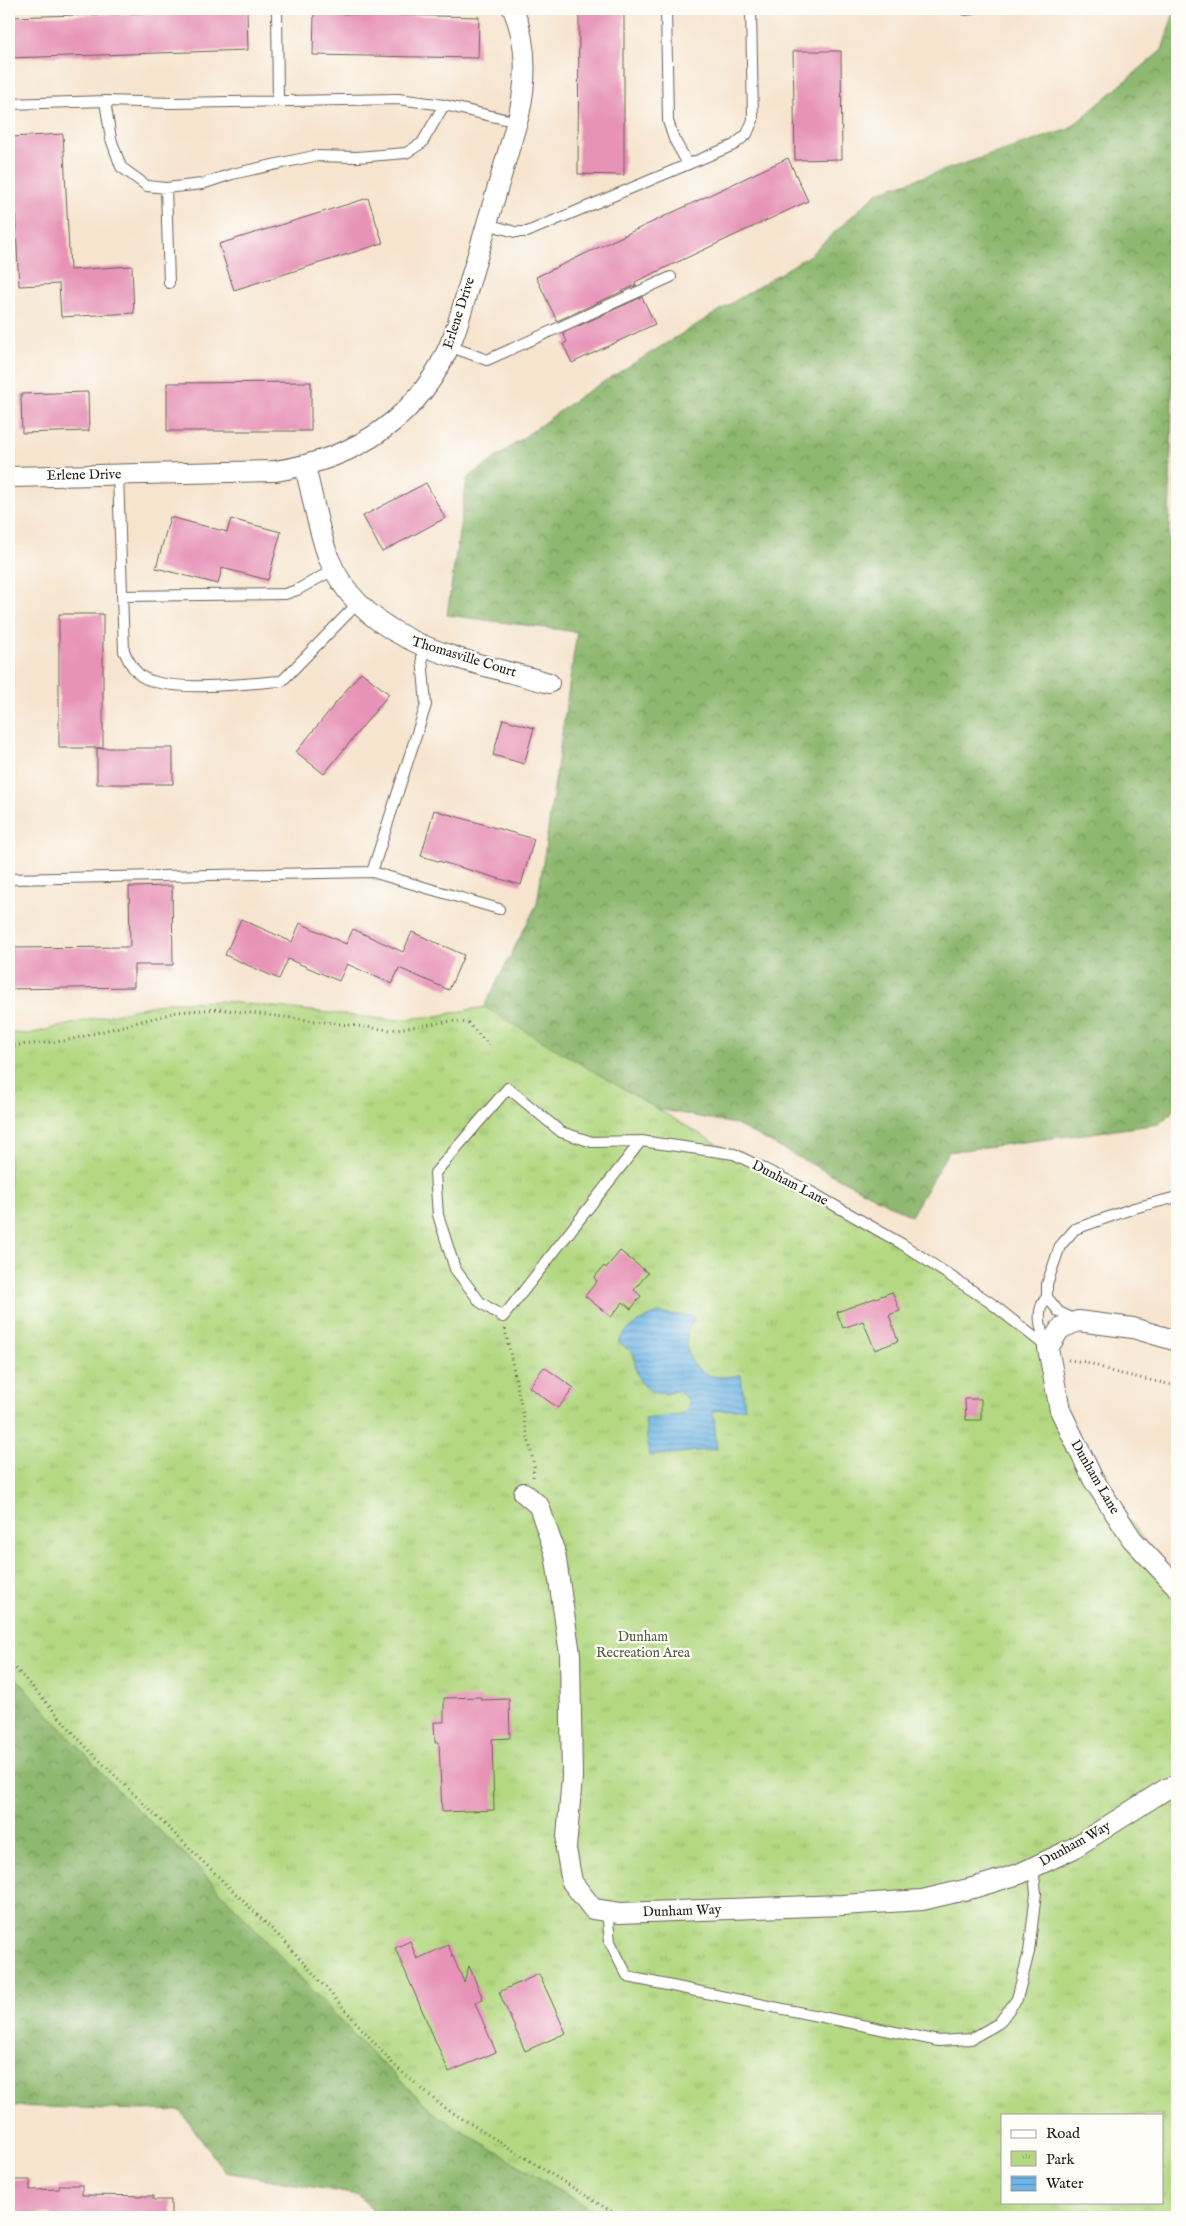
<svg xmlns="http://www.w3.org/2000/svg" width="1186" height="2226" viewBox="0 0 1186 2226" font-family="'IM FELL English',serif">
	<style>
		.forest { fill: url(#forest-crowns); stroke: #556a46 }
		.park { fill: url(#park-tufts); stroke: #687a4e; fill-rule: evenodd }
		.water { fill: url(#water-rules); stroke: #466981 }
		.building { fill: #e793b7 }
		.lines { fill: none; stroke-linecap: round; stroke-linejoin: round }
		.service-casing { stroke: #68625a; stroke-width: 12 }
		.minor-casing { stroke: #68625a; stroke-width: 22 }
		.path { stroke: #68625a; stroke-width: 3; stroke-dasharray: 1 4; stroke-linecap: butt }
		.service { stroke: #fff; stroke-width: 10 }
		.minor { stroke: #fff; stroke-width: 20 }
		.labels { text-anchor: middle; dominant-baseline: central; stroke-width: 4.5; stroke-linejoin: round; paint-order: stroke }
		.street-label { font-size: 14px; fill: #1c1c1c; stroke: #fdfcf7 }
		.park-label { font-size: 14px; fill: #515e3f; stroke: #fdfcf7 }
	</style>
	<defs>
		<pattern id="forest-crowns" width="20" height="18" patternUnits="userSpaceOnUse" patternTransform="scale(1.25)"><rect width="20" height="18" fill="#8eb86f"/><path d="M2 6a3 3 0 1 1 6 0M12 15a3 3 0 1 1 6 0" fill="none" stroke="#73955a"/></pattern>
		<pattern id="park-tufts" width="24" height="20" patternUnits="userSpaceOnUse" patternTransform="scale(1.25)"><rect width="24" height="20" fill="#b3d881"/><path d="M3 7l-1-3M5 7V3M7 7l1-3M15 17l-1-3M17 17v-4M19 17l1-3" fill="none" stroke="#99b96f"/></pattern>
		<pattern id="water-rules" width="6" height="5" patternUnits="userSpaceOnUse" patternTransform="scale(1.25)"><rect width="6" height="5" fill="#6fb6e6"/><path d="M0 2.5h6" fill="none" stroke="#5a93ba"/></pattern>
	</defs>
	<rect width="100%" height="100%" fill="#fdfcf7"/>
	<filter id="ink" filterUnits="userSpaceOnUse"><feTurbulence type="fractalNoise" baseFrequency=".02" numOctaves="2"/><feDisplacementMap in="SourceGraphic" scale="10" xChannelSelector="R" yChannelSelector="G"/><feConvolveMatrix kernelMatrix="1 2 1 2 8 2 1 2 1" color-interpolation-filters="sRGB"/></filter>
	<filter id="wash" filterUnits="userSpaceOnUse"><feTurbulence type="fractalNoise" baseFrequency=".0096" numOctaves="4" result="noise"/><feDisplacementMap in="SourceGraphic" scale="20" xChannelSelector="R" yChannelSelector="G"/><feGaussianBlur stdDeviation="1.12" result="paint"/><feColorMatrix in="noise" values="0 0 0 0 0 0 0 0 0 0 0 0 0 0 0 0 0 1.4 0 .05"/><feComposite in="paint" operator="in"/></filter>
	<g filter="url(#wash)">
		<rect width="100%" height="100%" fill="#f6e4ce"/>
		<path class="forest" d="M1175 9H1177V323H1174L1168 568 1177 572V1108L1159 1124 948 1152 911 1216 735 1124 638 1105 552 1099 484 1007 537 904 577 632 447 615 467 479 579 397 810 255 878 192 1069 129 1162 50Z
			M9 1670 123 1796 189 1858 369 2051 438 2116 604 2217H378L359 2195 225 2172 181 2111 9 2106Z"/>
		<path class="park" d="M221 1001 393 1020 436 1016 484 1007 734 1154 902 1244 1048 1348 1076 1445 1177 1587V2217H604L438 2116 369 2051 189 1858 123 1796 9 1670V1033L28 1034 167 1002ZM1002 2115H1162V2202H1002Z"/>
		<path class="water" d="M659 1313 691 1316 694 1320C678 1341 688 1370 713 1376 722 1378 732 1376 741 1375L745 1408 713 1411 717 1449 649 1456 645 1419 681 1415 688 1409 689 1401 678 1390C650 1402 633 1382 635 1355L618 1341C630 1326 641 1319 659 1313Z"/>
		<g id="blocks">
			<path class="building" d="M579 9H624V175L578 174Z
				M247 10 248 50 9 58V17Z
				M314 13 479 17 478 58 313 55Z
				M793 51H841L842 159 795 160Z
				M63 134 70 270 132 266 134 313 61 317 59 284 19 286 11 137Z
				M788 158 808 201 635 282 636 285 557 321 536 277Z
				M368 198 383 243 234 290 219 244Z
				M642 297 655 324 572 363 563 344 567 342 563 333Z
				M311 382V431H167V383Z
				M88 392 89 431 22 433 21 394Z
				M426 483 445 518 382 552 363 516Z
				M170 517 227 532 231 519 281 532 268 580 222 568 218 584 156 568Z
				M59 614H103V748H59Z
				M361 672 389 694 324 774 296 752Z
				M503 719 534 728 524 764 493 755Z
				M97 748H173V784H97Z
				M434 810 534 839 521 885 421 856Z
				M172 886 173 965H134V987L9 989V948L130 947 129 887Z
				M241 919 292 942 300 923 346 944 353 929 403 952 412 932 464 955 449 990 399 968 392 984 347 964 339 981 288 959 279 979 225 955Z
				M620 1251 648 1273 634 1290 641 1296 631 1309 623 1302 611 1317 585 1296 597 1281 594 1278 604 1266 606 1268Z
				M892 1292 900 1311 889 1315 898 1341 875 1350 863 1321 843 1328 837 1312Z
				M544 1367 574 1388 558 1408 529 1387Z
				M965 1399H981V1420H966Z
				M481 1697V1700L509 1699 510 1738 492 1739 494 1810 442 1812 439 1742H435L434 1722H444V1698Z
				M410 1941 417 1959 448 1945 464 1982 469 1966 483 1999 475 2003 496 2052 449 2072 395 1948Z
				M539 1974 566 2033 525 2051 499 1992Z
				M9 2180H30V2190L59 2189 60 2185H82V2195L153 2196V2200H171V2217H51V2214L9 2215Z"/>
		</g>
	</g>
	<g filter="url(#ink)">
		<use href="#blocks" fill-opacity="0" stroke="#68625a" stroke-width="1"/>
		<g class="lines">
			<g class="service-casing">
				<path id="service" d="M277 9 278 101
					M666 9 668 121 674 139 688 164
					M966 10 972 9
					M9 104 105 101
					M444 105 422 143 406 153 357 157 314 156 232 174 202 184 166 188 147 186 121 167 111 139 105 101 172 103 398 99 444 105 517 122
					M166 188 169 283
					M487 224 515 232H527L734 145 747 134 753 120 751 9
					M449 346 487 360 671 277
					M118 475 124 651C128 660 133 670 141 676 169 694 247 683 282 681L358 603
					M122 596 285 594 297 590 335 569
					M372 872 426 705 421 646
					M9 879 372 872 499 909
					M641 1141 503 1317 480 1302 455 1269 438 1215 435 1173 508 1088 561 1132 592 1142 641 1141 734 1154 813 1193 902 1244 991 1303 1048 1348
					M1047 1297C1034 1310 1041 1332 1047 1347
					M1078 1321 1059 1312 1047 1297V1284L1060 1246 1075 1229 1134 1208 1177 1197
					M607 1911 610 1942 628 1977 939 2041 971 2039 999 2023 1017 1999 1029 1952 1036 1893 1033 1867"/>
			</g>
			<g class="minor-casing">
				<path id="minor" d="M305 467C313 497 318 530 329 559 366 647 469 660 549 683
					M9 477 275 471C356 459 422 417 453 337 462 313 468 286 476 261 490 212 505 164 519 115 527 79 528 44 513 9
					M1177 1341 1133 1328 1078 1321 1060 1329 1048 1348 1060 1410 1093 1479 1132 1539 1177 1587
					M524 1493 539 1506 555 1553 570 1654 572 1777 566 1849 572 1882 593 1909 620 1913 842 1905 922 1900 973 1888 1019 1874 1072 1849 1166 1789 1177 1785"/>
			</g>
			<path class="path" d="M9 1046 65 1041 177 1012 218 1009 390 1030 452 1021 468 1023 489 1045
				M505 1329 534 1466 533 1478
				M1068 1360 1087 1362 1113 1372 1177 1386
				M9 1661 87 1748 286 1943 394 2065 442 2106 620 2217"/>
			<use href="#service" class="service"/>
			<use href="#minor" class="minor"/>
		</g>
	</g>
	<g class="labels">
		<g class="street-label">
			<text transform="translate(459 313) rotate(-72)">Erlene Drive</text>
			<text transform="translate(84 475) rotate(-1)">Erlene Drive</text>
			<text transform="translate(464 657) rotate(17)">Thomasville Court</text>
			<text transform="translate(790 1183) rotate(27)">Dunham Lane</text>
			<text transform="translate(1095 1477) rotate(60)">Dunham Lane</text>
			<text transform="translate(1075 1844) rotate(-29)">Dunham Way</text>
			<text transform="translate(682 1911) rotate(-2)">Dunham Way</text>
		</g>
		<g class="park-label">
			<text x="643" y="1637">Dunham<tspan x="643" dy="16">Recreation Area</tspan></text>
		</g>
	</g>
	<rect width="1186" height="2226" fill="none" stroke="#fdfcf7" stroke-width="30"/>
	<rect x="1001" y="2114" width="162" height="90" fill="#fdfcf7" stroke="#a3a29f"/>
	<rect x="1011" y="2130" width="25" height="8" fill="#ffffff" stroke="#a3a29f"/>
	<text x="1046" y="2138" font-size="15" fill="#1c1c1c">Road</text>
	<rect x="1011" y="2151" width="25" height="15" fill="url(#park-tufts)" stroke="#a3a29f"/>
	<text x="1046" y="2164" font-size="15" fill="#1c1c1c">Park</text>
	<rect x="1011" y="2176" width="25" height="15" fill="url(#water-rules)" stroke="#a3a29f"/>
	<text x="1046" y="2188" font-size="15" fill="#1c1c1c">Water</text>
</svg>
